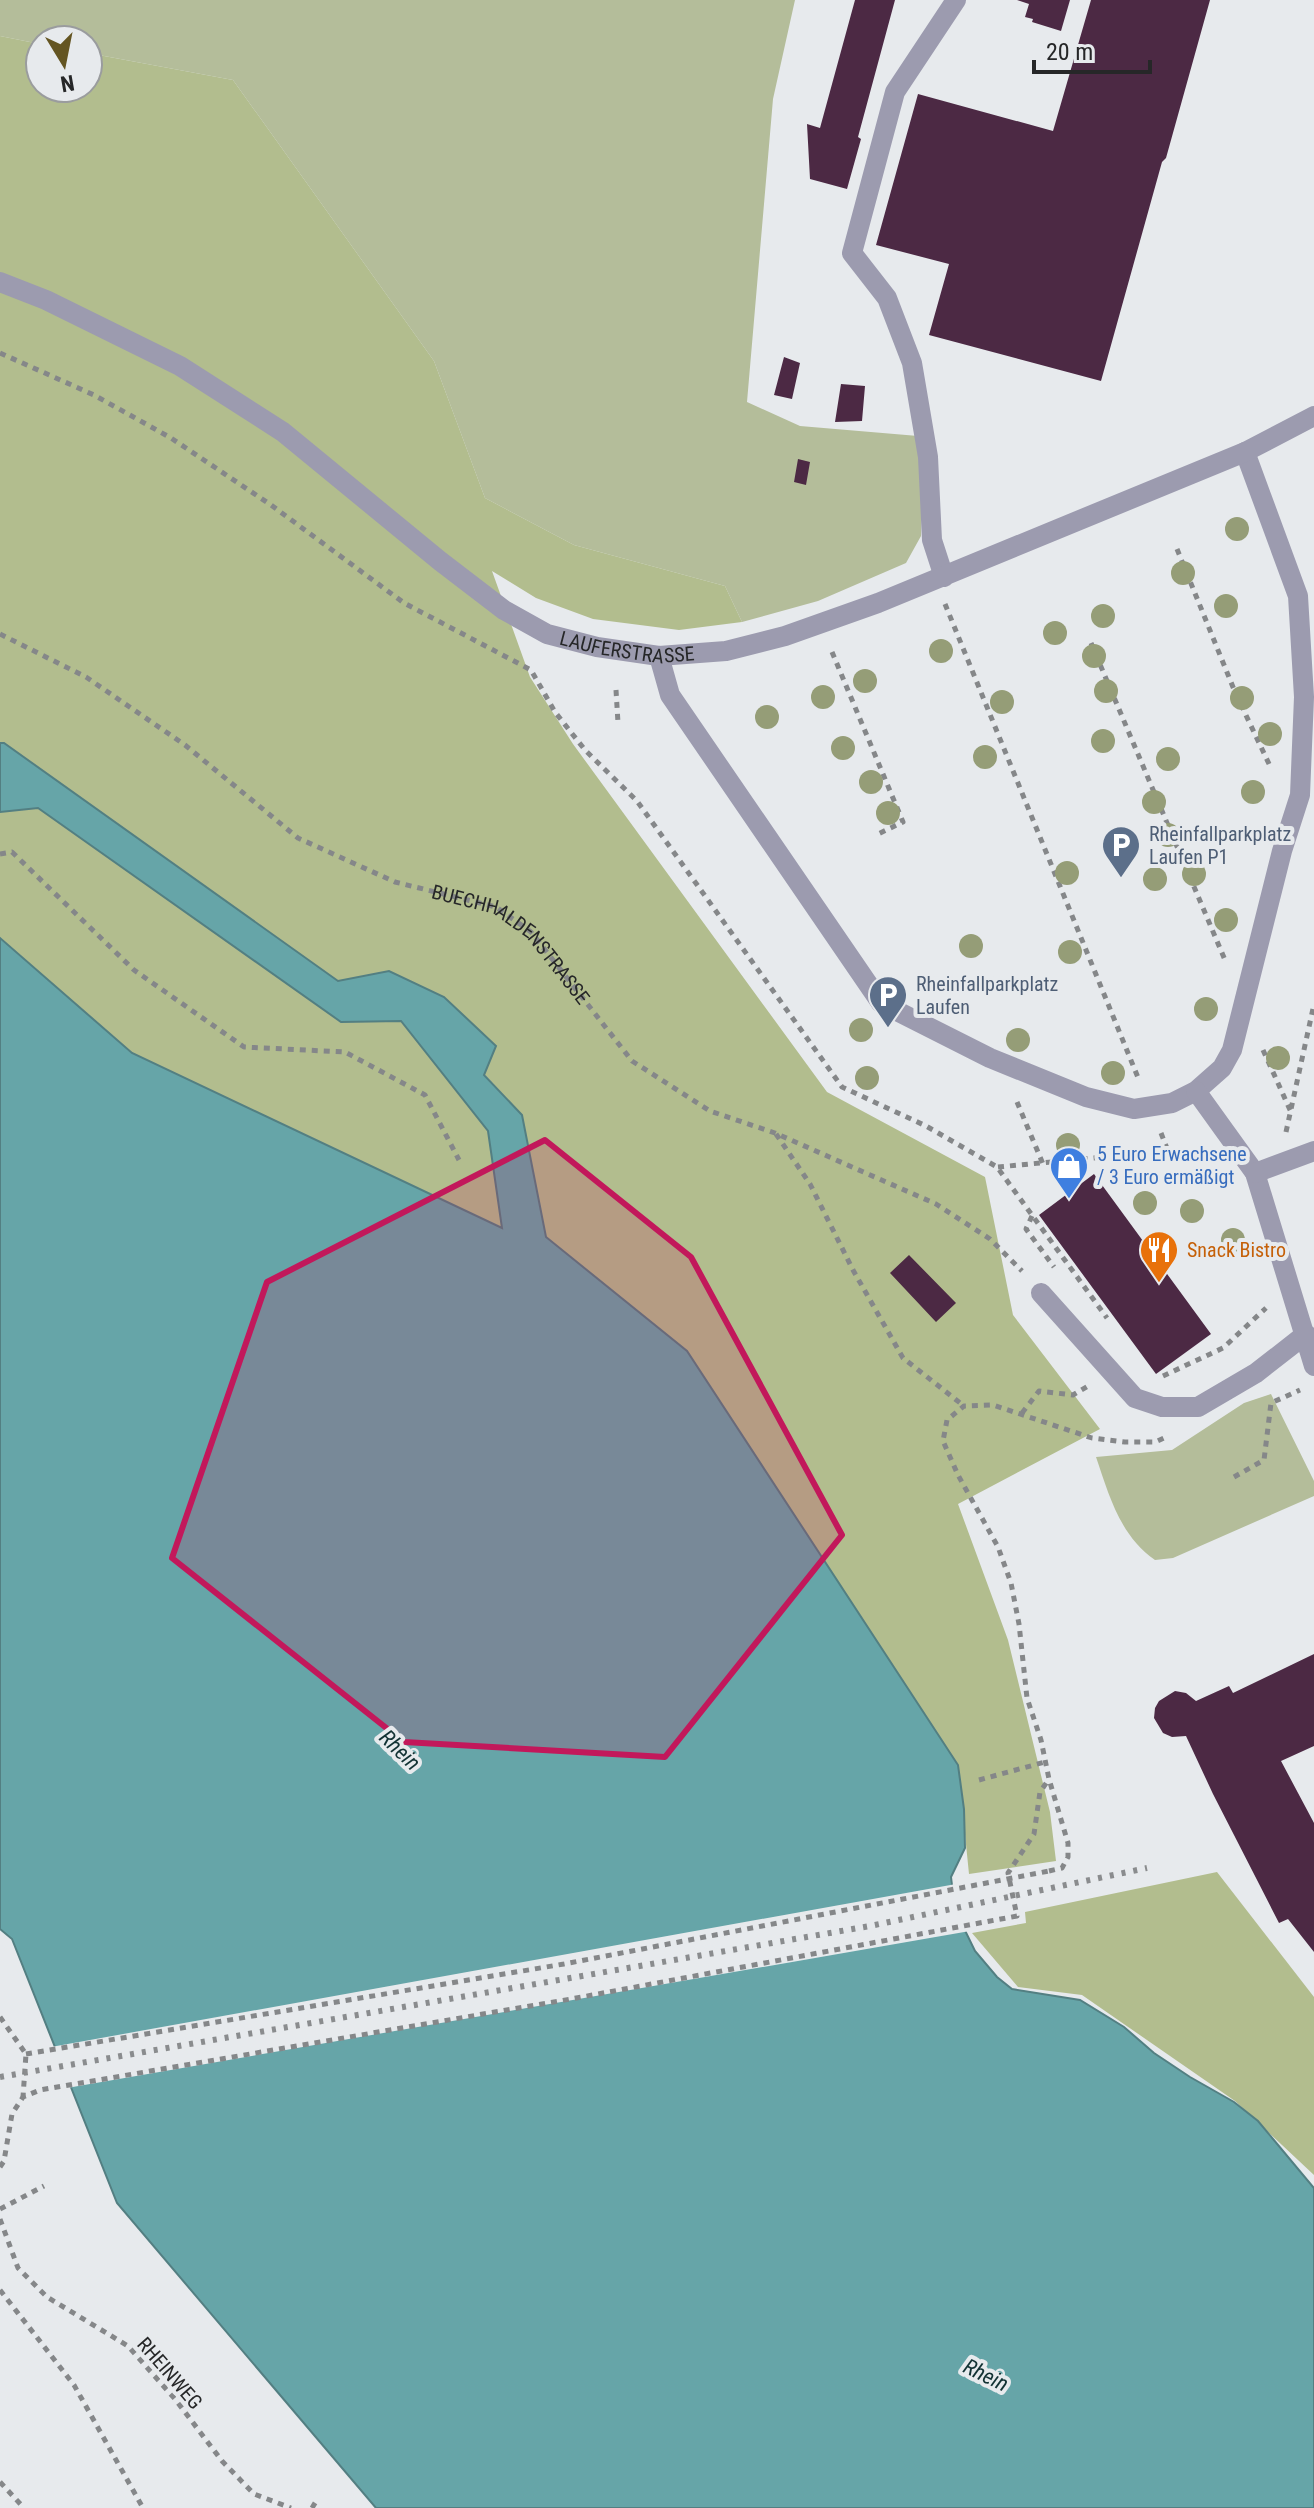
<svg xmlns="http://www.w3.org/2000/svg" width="1314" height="2508" viewBox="0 0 1314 2508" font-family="'Roboto Condensed',sans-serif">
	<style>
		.green { fill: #b4bd9a }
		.forest { fill: #b2bd8e }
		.water { fill: #66a5a8; stroke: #537f82; stroke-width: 2 }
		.pier { fill: #e7eaed }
		.building { fill: #4c2944 }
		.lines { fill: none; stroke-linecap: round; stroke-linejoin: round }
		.path { stroke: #858789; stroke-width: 5; stroke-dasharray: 6 6; stroke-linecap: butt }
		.service { stroke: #9c9baf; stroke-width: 20 }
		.pedestrian { stroke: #9c9baf; stroke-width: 20 }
		.minor { stroke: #9c9baf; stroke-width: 20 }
		.tertiary { stroke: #9c9baf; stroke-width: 20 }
		.rail { stroke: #8a8c8e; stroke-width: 6; stroke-dasharray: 4 8; stroke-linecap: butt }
		.path-bridge { stroke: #858789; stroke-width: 5; stroke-dasharray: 6 6; stroke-linecap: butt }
		.tree { fill: #959d77 }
		.marked { fill: #c2185b; fill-opacity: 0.2; stroke: #c2185b; stroke-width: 6; stroke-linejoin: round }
		.labels { text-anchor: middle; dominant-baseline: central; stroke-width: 8; stroke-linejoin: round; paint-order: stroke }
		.street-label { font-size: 20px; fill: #262728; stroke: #e7eaed }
		.service-label { font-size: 20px; fill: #4e5e75; stroke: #e7eaed; text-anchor: start }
		.shop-label { font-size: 20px; fill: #366cbe; stroke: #e7eaed; text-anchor: start }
		.food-label { font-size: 20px; fill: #c56008; stroke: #e7eaed; text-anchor: start }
		.water-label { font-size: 22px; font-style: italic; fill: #123234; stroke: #e7eaed }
	</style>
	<rect width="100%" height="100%" fill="#e7eaed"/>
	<path class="green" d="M0 0H795L773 99 747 402 800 426 918 436 922 494 921 536 906 563 818 601 742 622 725 586 574 545 485 498 434 361 233 80 88 53V40H40V44L0 36Z
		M1271 1394 1314 1481V1496L1173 1558 1155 1560C1120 1536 1109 1495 1096 1457L1172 1450 1244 1403Z"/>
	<path class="forest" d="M0 36 40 44V88H88V53L233 80 434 361 485 498 574 545 725 586 742 622 679 630 593 619 536 598 492 571 530 677 573 744 827 1092 985 1177 1013 1315 1100 1429 958 1504 1008 1640 1050 1812 1056 1861 969 1874 958 1765 687 1351 546 1237 522 1115 389 971 338 982 4 743H0Z
		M38 808 340 1021H401L488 1131 503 1228 132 1053 0 938V812Z
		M1217 1872 1314 1997V2175L1235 2101 1082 1995 1018 1987 972 1933 1026 1923 1025 1912Z"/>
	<path class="water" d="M0 743H4L338 981 389 971 444 997 496 1046 484 1075 522 1115 546 1237 687 1351 958 1765 964 1809 965 1848 951 1877 955 1910 975 1951 997 1977 1012 1989 1080 2000 1124 2027 1154 2053 1190 2077 1234 2102 1258 2121 1314 2188V2508H376L117 2203 12 1939 0 1929V938L132 1053 502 1228 488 1131 401 1021 341 1022 38 808 0 812Z"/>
	<path class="pier" d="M956 1884 959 1909 970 1931 67 2088 51 2047Z"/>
	<path class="building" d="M855 0H895L858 137 861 139 847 189 810 179 807 124 820 128Z
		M1017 0H1070L1061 31 1032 22 1033 19 1025 17 1029 4Z
		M1091 0H1210L1166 158 1162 162 1101 381 929 335 949 264 876 245 918 94 1053 131Z
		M784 357 800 363 792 399 774 395Z
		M841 384 865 386 862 421 835 422Z
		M798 459 810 462 806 485 794 482Z
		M1094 1174 1211 1334 1156 1374 1039 1215Z
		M909 1255 956 1303 936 1322 890 1273Z
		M1314 1654V1746L1281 1761 1314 1823V1952L1288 1919 1279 1923 1213 1794 1186 1736 1172 1737 1163 1733 1154 1718 1155 1708 1159 1701 1175 1691 1186 1693 1196 1701 1229 1686 1233 1693Z"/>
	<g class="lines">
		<g class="path">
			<path d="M0 353 94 395 171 438 271 505 404 603 531 670 555 712 585 750 637 801 842 1087 926 1126 997 1167 1107 1318"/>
			<path d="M1177 549 1235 692 1270 766"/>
			<path d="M945 604 1139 1080"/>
			<path id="s1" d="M0 634 86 677 185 745 298 838 395 882 496 907 531 932 632 1061 710 1111 775 1133 936 1204 990 1239 1022 1271"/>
			<path d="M1091 643 1225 960"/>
			<path d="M832 652 903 822 878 834"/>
			<path d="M616 690 618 723"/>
			<path d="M0 854 12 852 134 970 244 1047 345 1052 425 1095 459 1160"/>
			<path d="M1263 1050 1291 1112"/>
			<path d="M1017 1102 1043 1164"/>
			<path d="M1286 1132 1314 1004"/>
			<path d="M1161 1133 1168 1151"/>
			<path d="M776 1134 810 1184 853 1270 903 1358 964 1406"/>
			<path d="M998 1167 1168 1151 1207 1158"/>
			<path d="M1032 1216 1026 1229 1054 1267"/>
			<path d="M1163 1376 1223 1348 1266 1308"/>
			<path d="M1022 1413 1039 1391 1073 1395 1088 1386"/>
			<path d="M1234 1477 1264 1460 1271 1403 1300 1390"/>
			<path d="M979 1780 1045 1762"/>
			<path d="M1049 1871 1062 1868 1068 1857V1843L1049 1779 1041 1740 1027 1698 1019 1624 1011 1583 998 1547 958 1475 943 1441 947 1420 964 1406 993 1405 1092 1438 1125 1442H1155L1164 1438"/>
			<path d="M0 2017 26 2054 23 2097"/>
			<path d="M0 2167 4 2161 12 2114 23 2097 40 2090 571 1999 1017 1916 1008 1873 1034 1834 1040 1792 1049 1779"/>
			<path d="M0 2209 44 2186"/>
			<path d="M0 2219 18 2268 47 2297 128 2346 175 2399 222 2461 254 2494 291 2508"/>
			<path d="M0 2290 74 2385 143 2508"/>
			<path d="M0 2482 24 2508"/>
			<path d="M312 2508 318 2498"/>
		</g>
		<path class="service" d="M944 577 932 540 928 457 912 363 887 298 852 253 895 92 956 0
			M659 656 670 695 881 1003 990 1058 1086 1097 1134 1109 1172 1103 1196 1091 1222 1068 1232 1050 1282 851 1300 795 1304 697 1298 596 1245 452"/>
		<path class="pedestrian" d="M1196 1091 1255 1173 1314 1366
			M1041 1293 1135 1398 1162 1407H1198L1256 1373 1306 1334"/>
		<path class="minor" d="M1255 1173 1314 1151"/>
		<path class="tertiary" id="s2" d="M0 282 46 300 180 366 283 432 440 561 504 610 547 634 597 647 659 656 726 651 785 636 878 603 1245 452 1314 416"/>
		<path class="rail" d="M0 2077 870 1926 1147 1868"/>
		<path class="path-bridge" d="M26 2054 564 1964 1049 1871"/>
	</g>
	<g class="tree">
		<circle cx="1237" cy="529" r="12"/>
		<circle cx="1183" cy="573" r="12"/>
		<circle cx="1226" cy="606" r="12"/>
		<circle cx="1103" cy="616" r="12"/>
		<circle cx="1055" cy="633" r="12"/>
		<circle cx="941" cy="651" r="12"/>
		<circle cx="1094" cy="656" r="12"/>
		<circle cx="865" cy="681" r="12"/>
		<circle cx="1106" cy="691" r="12"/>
		<circle cx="823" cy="697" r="12"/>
		<circle cx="1242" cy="698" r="12"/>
		<circle cx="1002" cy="702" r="12"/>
		<circle cx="767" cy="717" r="12"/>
		<circle cx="1270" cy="734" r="12"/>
		<circle cx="1103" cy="741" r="12"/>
		<circle cx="843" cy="748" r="12"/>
		<circle cx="985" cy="757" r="12"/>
		<circle cx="1168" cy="759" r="12"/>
		<circle cx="871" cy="782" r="12"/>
		<circle cx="1253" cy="792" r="12"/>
		<circle cx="1154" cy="802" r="12"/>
		<circle cx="888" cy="813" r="12"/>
		<circle cx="1168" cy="835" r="12"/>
		<circle cx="1067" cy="873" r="12"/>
		<circle cx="1194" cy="874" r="12"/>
		<circle cx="1155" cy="879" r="12"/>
		<circle cx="1226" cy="920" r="12"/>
		<circle cx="971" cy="946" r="12"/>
		<circle cx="1070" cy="952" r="12"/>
		<circle cx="1206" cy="1009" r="12"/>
		<circle cx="861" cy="1030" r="12"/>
		<circle cx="1018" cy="1040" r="12"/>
		<circle cx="1278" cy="1058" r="12"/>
		<circle cx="1113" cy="1073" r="12"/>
		<circle cx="867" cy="1078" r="12"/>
		<circle cx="1068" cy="1145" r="12"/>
		<circle cx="1145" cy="1203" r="12"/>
		<circle cx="1192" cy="1211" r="12"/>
		<circle cx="1233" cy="1240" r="12"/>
	</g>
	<path class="marked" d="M545 1140 691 1257 842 1535 665 1757 404 1742 172 1558 267 1282Z"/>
	<defs>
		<g id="parking-pin" transform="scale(2)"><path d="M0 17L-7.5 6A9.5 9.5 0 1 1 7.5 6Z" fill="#5c6f8a" stroke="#e7eaed"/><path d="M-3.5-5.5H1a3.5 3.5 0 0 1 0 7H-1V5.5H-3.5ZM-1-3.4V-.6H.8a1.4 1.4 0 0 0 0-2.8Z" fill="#fff"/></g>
		<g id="shop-pin" transform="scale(2)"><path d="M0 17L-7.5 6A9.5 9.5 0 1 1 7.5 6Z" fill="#3f7fe0" stroke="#e7eaed"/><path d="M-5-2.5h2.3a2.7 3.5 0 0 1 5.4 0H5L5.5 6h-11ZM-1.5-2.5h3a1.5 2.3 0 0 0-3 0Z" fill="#fff"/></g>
		<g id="restaurant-pin" transform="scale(2)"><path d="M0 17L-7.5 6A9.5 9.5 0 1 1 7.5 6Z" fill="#e8710a" stroke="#e7eaed"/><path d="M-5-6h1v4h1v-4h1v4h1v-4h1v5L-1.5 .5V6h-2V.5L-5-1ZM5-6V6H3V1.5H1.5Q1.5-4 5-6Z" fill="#fff"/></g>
	</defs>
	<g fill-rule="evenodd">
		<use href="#parking-pin" x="1121" y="845"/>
		<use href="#parking-pin" x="888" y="995"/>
		<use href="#shop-pin" x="1069" y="1166"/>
		<use href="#restaurant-pin" x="1159" y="1250"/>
	</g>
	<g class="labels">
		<g class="street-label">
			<text stroke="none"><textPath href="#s2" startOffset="736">LAUFERSTRASSE</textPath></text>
			<text stroke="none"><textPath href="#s1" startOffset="606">BUECHHALDENSTRASSE</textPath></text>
			<text transform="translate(170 2373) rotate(49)">RHEINWEG</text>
		</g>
		<g class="service-label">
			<text x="1149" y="834">Rheinfallparkplatz<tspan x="1149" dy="23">Laufen P1</tspan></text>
			<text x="916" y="984">Rheinfallparkplatz<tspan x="916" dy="23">Laufen</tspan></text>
		</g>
		<g class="shop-label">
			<text x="1097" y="1154">5 Euro Erwachsene<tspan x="1097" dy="23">/ 3 Euro ermäßigt</tspan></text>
		</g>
		<g class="food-label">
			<text x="1187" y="1250">Snack Bistro</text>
		</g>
		<g class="water-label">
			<text transform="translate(400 1750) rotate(44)">Rhein</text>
			<text transform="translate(986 2375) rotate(26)">Rhein</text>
		</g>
	</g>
	<g transform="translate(64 64) rotate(170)"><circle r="38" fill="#e7eaed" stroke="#9a9c9e" stroke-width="2"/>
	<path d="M0-6L14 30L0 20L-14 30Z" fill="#645522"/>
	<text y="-12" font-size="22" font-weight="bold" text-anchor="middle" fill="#262728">N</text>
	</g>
	<path d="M1034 60v12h116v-12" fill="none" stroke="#262728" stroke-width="4"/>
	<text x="1046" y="60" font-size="24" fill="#262728" stroke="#e7eaed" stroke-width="6" paint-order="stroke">20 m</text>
</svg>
